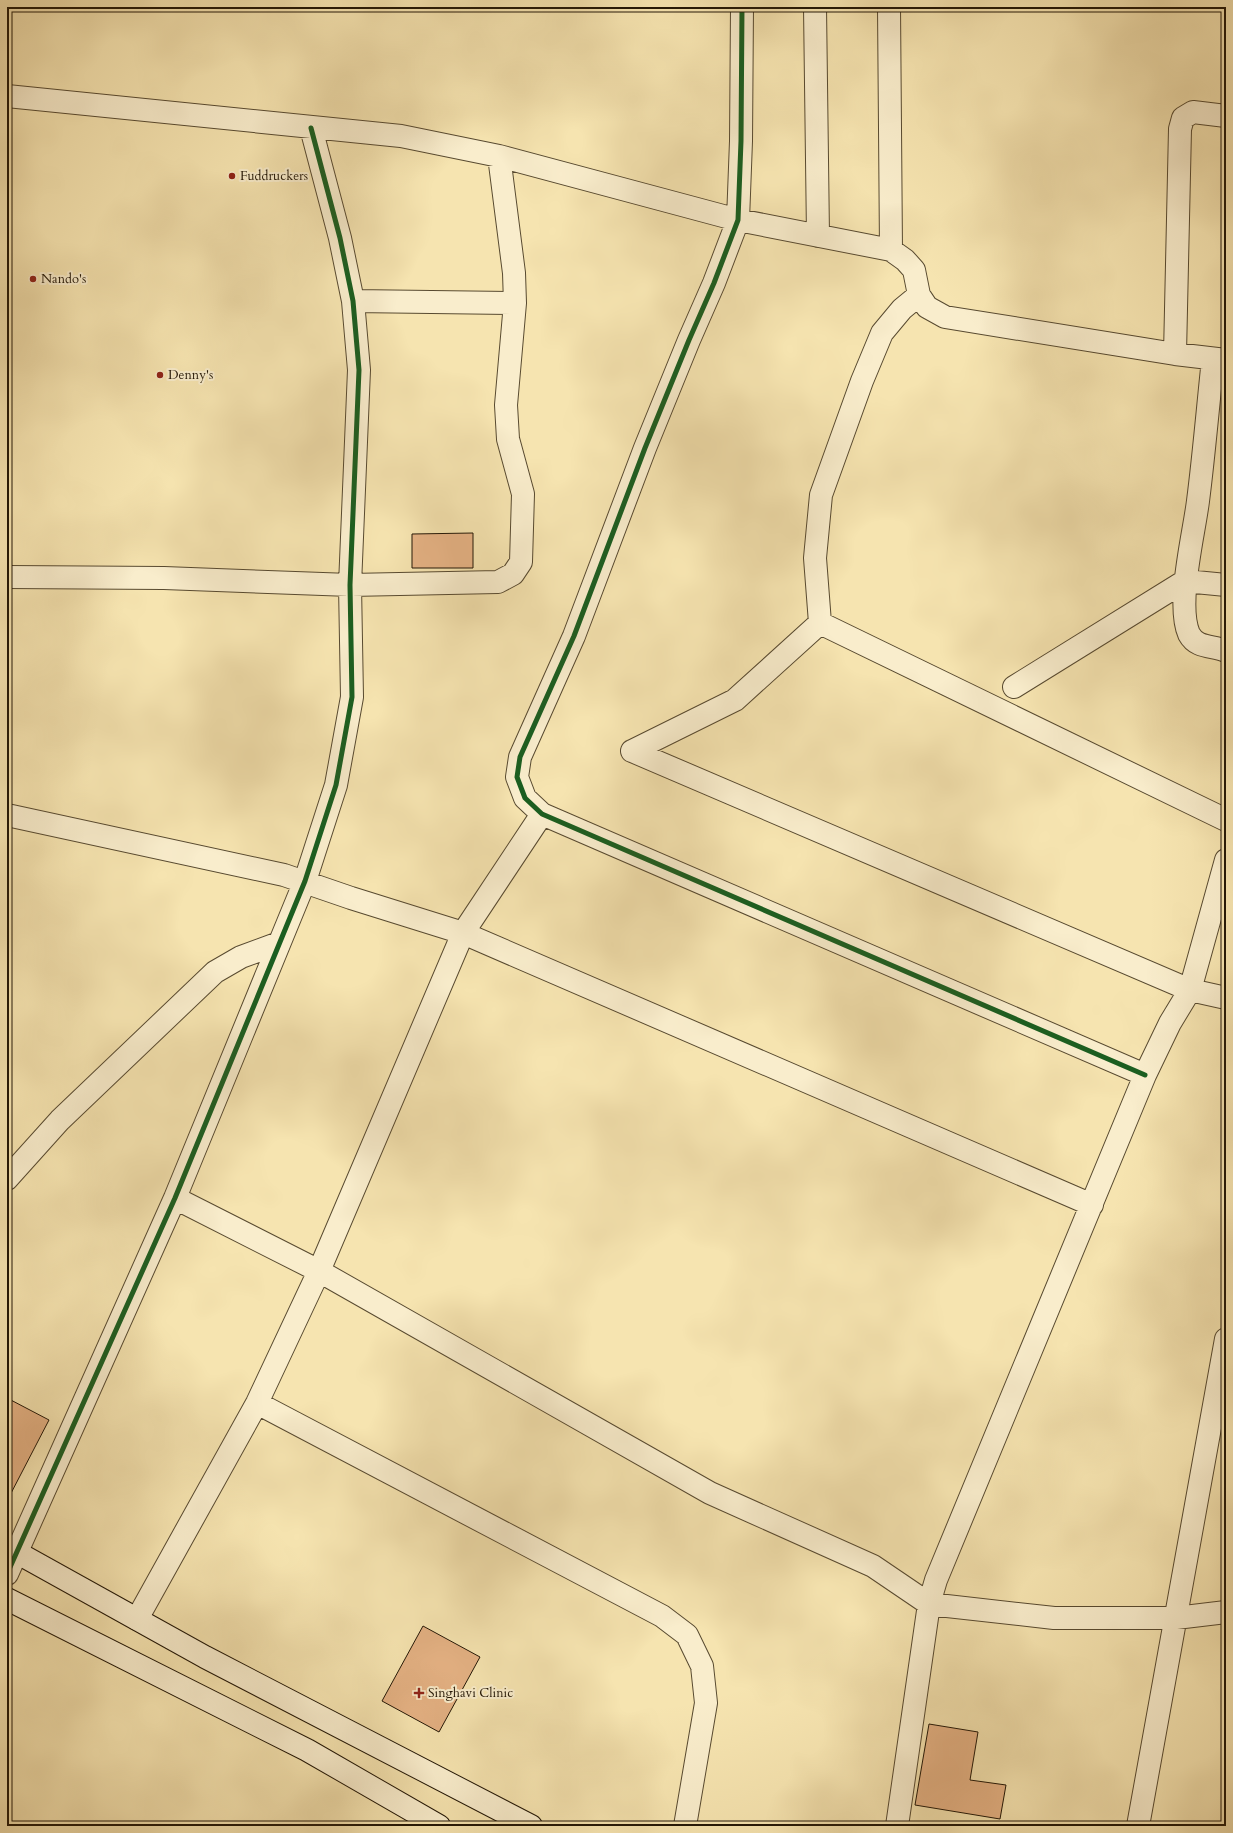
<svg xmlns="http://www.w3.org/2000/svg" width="1233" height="1833" viewBox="0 0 1233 1833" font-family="Cardo,serif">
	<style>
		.building { fill: #e5b284; stroke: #231706 }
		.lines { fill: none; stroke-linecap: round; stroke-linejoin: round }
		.street-casing { stroke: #584a30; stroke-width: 24 }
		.secondary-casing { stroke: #231706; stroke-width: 24 }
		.street { stroke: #f9edcc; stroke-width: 22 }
		.secondary { stroke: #f9edcc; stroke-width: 22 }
		.cycleway-casing { stroke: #f9edcc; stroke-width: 8 }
		.cycleway { stroke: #1b5e20; stroke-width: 5 }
		.poi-dot { fill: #8f2418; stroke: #f9edcc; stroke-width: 1.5 }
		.labels { text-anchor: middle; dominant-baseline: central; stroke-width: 4; stroke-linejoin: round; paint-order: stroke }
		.poi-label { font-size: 13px; fill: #231706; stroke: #f9edcc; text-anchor: start }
	</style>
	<rect width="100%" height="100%" fill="#f6e4b0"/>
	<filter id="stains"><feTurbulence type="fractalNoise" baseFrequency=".005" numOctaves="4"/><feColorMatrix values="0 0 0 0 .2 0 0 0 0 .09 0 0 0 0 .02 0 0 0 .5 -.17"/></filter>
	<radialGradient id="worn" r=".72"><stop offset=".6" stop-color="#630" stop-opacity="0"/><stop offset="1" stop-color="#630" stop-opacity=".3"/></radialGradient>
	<path class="building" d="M473 533V568H412V534Z
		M7 1398 49 1420 8 1499 7 1498Z
		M423 1626 480 1657 439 1732 382 1701Z
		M929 1724 978 1732 970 1780 1006 1785 1000 1819 915 1805Z"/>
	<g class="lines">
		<g class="street-casing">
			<path id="street" d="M742 7 741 141 738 220 714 283 689 340 645 448 574 636 520 757 517 777 525 798 542 814 1145 1075
				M815 7 818 236
				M889 7 891 250
				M7 96 401 136 499 156 738 220 891 250 905 260 914 270 919 295 927 307 945 317 1175 354 1226 360
				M353 301 515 303
				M1175 354 1180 129 1183 118 1193 112 1226 116
				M1213 359C1208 406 1204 454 1198 501 1194 534 1176 604 1189 634 1197 649 1213 645 1226 651
				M7 577 164 578 350 585 498 582 513 574 521 562 523 494 508 439 506 405 515 303 514 273 499 156
				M820 623 815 558 821 495 862 381 882 333 902 309 919 295
				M1014 687 1185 581 1226 585
				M632 751 735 700 820 623 1226 820
				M632 751 1190 990 1226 998
				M7 815 284 875 351 898 463 933 1092 1205
				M7 1179 60 1120 215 972 241 957 279 943
				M175 1198 319 1271 710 1493 873 1566 929 1604 1054 1618H1176L1226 1612
				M257 1403 662 1616 687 1635 702 1666 706 1703 685 1826
				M7 1574 175 1198 305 881 336 785 352 697 350 585 359 370 353 301 340 238 311 128
				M137 1619 257 1403 319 1271 463 933 542 814
				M897 1826 929 1604 936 1580 1145 1075 1170 1023 1190 990 1226 860
				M1138 1826 1226 1339"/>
		</g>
		<g class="secondary-casing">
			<path id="secondary" d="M7 1547 205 1657 531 1826
				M7 1599 307 1750 439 1826"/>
		</g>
		<use href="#street" class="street"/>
		<use href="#secondary" class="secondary"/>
		<g class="cycleway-casing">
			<path id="cycleway" d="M742 7 741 141 738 220 714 283 689 340 645 448 574 636 520 757 517 777 525 798 542 814 1145 1075
				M7 1574 175 1198 305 881 336 785 352 697 350 585 359 370 353 301 340 238 311 128"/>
		</g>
		<use href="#cycleway" class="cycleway"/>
	</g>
	<g class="poi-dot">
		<circle cx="232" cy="176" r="4"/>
		<circle cx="33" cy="279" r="4"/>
		<circle cx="160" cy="375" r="4"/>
		<path d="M417 1687h4v4h4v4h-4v4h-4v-4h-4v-4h4z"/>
	</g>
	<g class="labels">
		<g class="poi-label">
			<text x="240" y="176">Fuddruckers</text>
			<text x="41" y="279">Nando's</text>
			<text x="168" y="375">Denny's</text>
			<text x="428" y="1693">Singhavi Clinic</text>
		</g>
	</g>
	<rect width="1233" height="1833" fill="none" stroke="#f6e4b0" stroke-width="24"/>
	<rect x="8" y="8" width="1217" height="1817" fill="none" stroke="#231706" stroke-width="2"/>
	<rect x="12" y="12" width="1209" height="1809" fill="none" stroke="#231706"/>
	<rect width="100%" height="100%" filter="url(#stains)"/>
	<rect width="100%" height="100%" fill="url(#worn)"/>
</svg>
